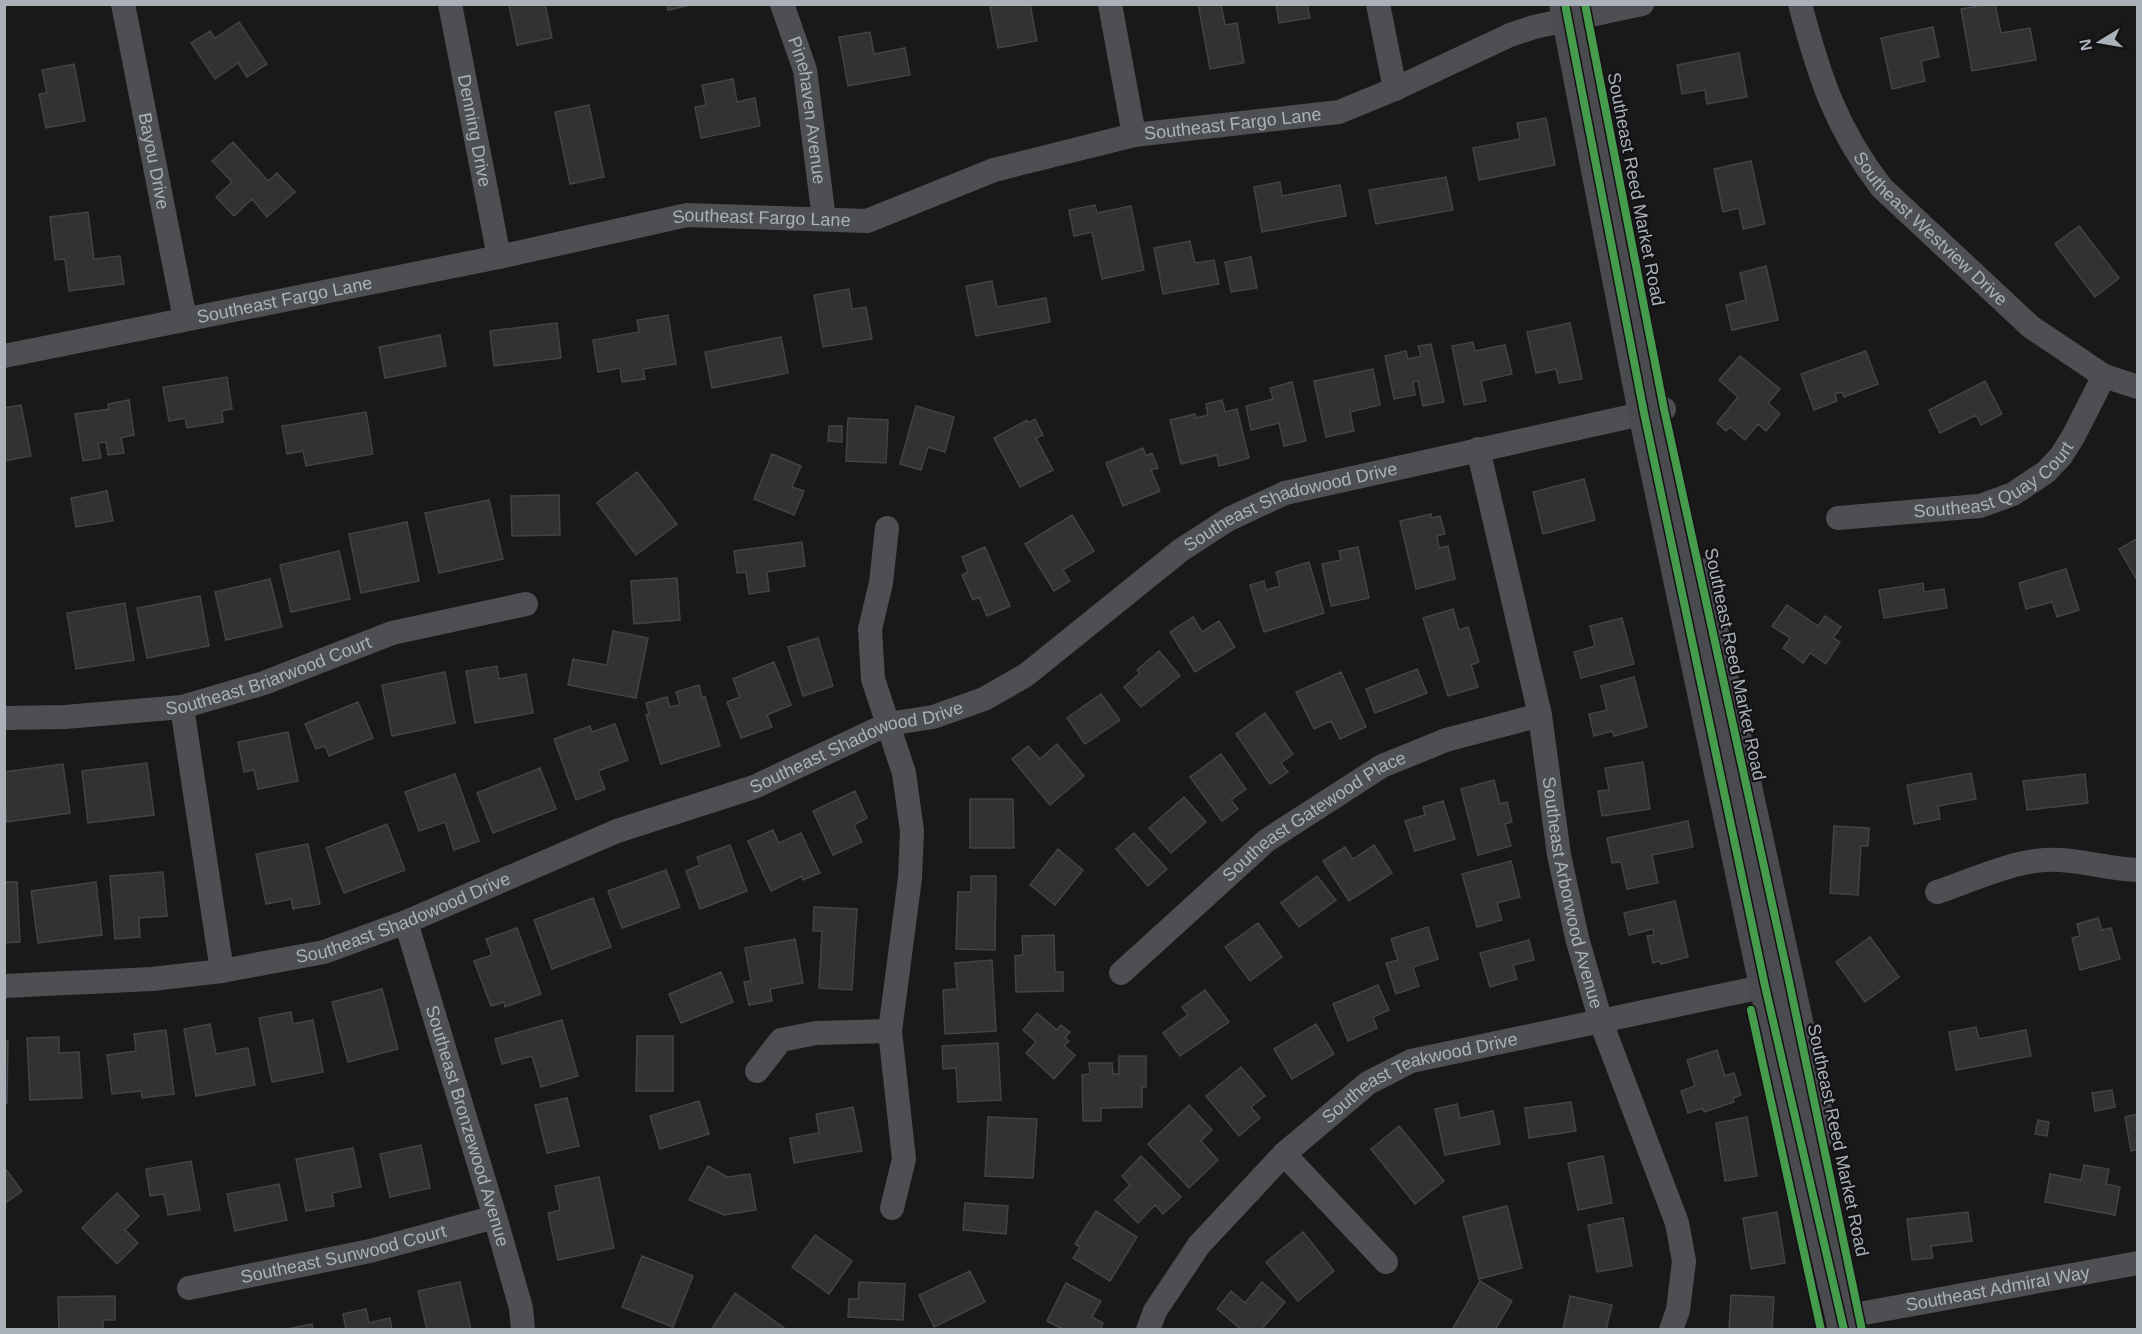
<svg xmlns="http://www.w3.org/2000/svg" width="2142" height="1334" viewBox="0 0 2142 1334" font-family="Helvetica,sans-serif">
	<style>
		.building { fill: #323233; stroke: #414345; stroke-width: 1.5 }
		.lines { fill: none; stroke-linecap: round; stroke-linejoin: round }
		.minor { stroke: #4d4f52; stroke-width: 24 }
		.major { stroke: #4a4b4e; stroke-width: 32 }
		.cycleway-casing { stroke: #131315; stroke-width: 11 }
		.cycleway { stroke: #469c4c; stroke-width: 8 }
		.labels { text-anchor: middle; dominant-baseline: central; stroke-width: 4.5; stroke-linejoin: round; paint-order: stroke }
		.street-label { font-size: 18px; fill: #abb1b9; stroke: #131315 }
	</style>
	<rect width="100%" height="100%" fill="#191919"/>
	<path class="building" d="M509 4H545L552 38 517 45Z
		M667 4H695L668 10Z
		M1000 4H1030L1037 41 998 48 990 6Z
		M1198 4H1221L1225 25 1237 23 1244 63 1210 69Z
		M1276 4H1307L1310 18 1279 23Z
		M1989 4H1995L2001 33 2030 28 2036 60 1972 71 1961 9Z
		M239 22 267 64 247 77 238 63 215 79 191 43 210 31 215 38Z
		M1933 27 1939 57 1921 61 1925 81 1892 89 1881 38Z
		M870 32 874 54 905 48 910 75 848 86 839 37Z
		M1739 53 1747 97 1707 104 1705 90 1682 94 1677 65Z
		M74 64 85 121 46 128 39 94 47 93 42 70Z
		M733 79 737 102 755 98 760 126 701 138 695 107 706 105 702 85Z
		M589 105 604 177 570 184 555 112Z
		M1546 118 1555 165 1479 180 1473 148 1520 139 1517 123Z
		M233 142 268 181 277 173 295 192 267 217 252 199 234 216 216 197 232 182 212 161Z
		M1751 161 1765 224 1743 229 1739 208 1723 212 1714 169Z
		M1446 177 1453 210 1376 224 1369 190Z
		M1280 182 1282 196 1340 185 1346 216 1262 232 1254 187Z
		M1095 205 1097 213 1131 206 1144 270 1102 279 1092 232 1074 236 1069 210Z
		M88 212 94 259 120 256 124 284 69 291 65 259 55 260 50 217Z
		M2079 226 2119 278 2095 297 2055 244Z
		M1190 241 1195 263 1214 260 1219 284 1163 294 1154 248Z
		M1251 257 1257 288 1231 292 1225 262Z
		M1766 266 1778 320 1732 330 1726 305 1746 300 1740 273Z
		M992 281 997 307 1046 298 1050 322 976 336 966 286Z
		M849 289 852 309 866 307 872 339 823 347 814 295Z
		M668 315 676 364 643 369 645 379 622 382 620 368 598 372 593 340 639 332 637 320Z
		M557 323 561 358 494 366 490 331Z
		M1570 323 1582 379 1559 383 1556 369 1536 373 1527 332Z
		M440 335 446 366 385 378 379 347Z
		M781 337 788 373 712 388 705 352Z
		M1473 342 1475 351 1505 345 1512 374 1481 381 1486 401 1464 405 1452 346Z
		M1431 344 1444 402 1423 406 1418 381 1413 382 1415 395 1394 399 1385 356 1406 351 1408 359 1421 356 1418 346Z
		M1866 351 1878 384 1844 397 1842 392 1835 394 1837 401 1814 410 1801 374Z
		M1740 356 1780 389 1768 403 1780 414 1766 431 1758 424 1745 440 1730 427 1726 431 1717 423 1738 397 1719 380Z
		M1373 369 1380 405 1350 412 1354 431 1326 437 1314 381Z
		M227 377 232 409 222 411 223 422 187 428 185 418 169 421 163 387Z
		M1985 381 2002 414 1981 425 1976 415 1940 433 1929 410Z
		M1292 382 1306 441 1284 446 1279 423 1251 430 1246 406 1273 399 1270 388Z
		M129 400 134 435 121 438 124 453 108 455 106 442 98 443 101 458 83 461 75 414 109 409 108 404Z
		M1222 400 1225 412 1237 409 1249 458 1219 466 1217 455 1181 464 1170 420 1195 414 1196 418 1208 415 1206 404Z
		M21 405 31 456 4 461V408Z
		M916 406 954 417 945 452 928 447 921 470 900 464Z
		M366 412 373 454 306 466 303 451 287 454 282 426Z
		M848 418 888 420 886 463 846 461Z
		M1035 419 1043 435 1036 438 1053 470 1020 487 994 438 1027 420 1028 423Z
		M829 426H842V442L828 441Z
		M1143 448 1146 456 1152 453 1158 468 1151 470 1160 491 1123 506 1106 463Z
		M772 454 801 466 792 487 804 491 794 515 754 499Z
		M637 472 677 524 636 555 597 503Z
		M1584 479 1595 520 1543 534 1533 492Z
		M107 491 113 521 76 527 71 498Z
		M559 495 560 535 512 536 511 496Z
		M489 500 503 559 439 573 425 513Z
		M1431 514 1432 518 1440 516 1445 534 1437 536 1439 548 1448 546 1455 579 1416 589 1400 521Z
		M1072 515 1094 551 1063 570 1070 581 1054 591 1025 544Z
		M407 522 419 581 361 593 349 534Z
		M2138 538V582L2119 549Z
		M802 542 805 566 767 572 769 591 749 594 746 572 737 573 734 551Z
		M985 547 1010 606 987 616 979 597 973 600 962 575 968 572 962 557Z
		M1358 547 1369 598 1331 606 1322 564 1341 560 1339 551Z
		M339 551 350 599 291 612 280 565Z
		M1309 562 1324 613 1264 632 1250 585 1264 581 1266 590 1280 586 1276 572Z
		M2066 569 2079 610 2057 617 2052 602 2026 609 2019 583Z
		M677 578 680 620 634 624 631 581Z
		M270 579 282 627 226 640 215 592Z
		M1923 583 1924 592 1944 589 1947 608 1884 618 1879 590Z
		M200 596 209 646 147 658 137 608Z
		M125 603 134 660 76 669 67 613Z
		M1787 605 1818 626 1825 616 1841 627 1833 638 1840 642 1826 664 1810 653 1803 663 1783 648 1790 638 1772 626Z
		M1453 609 1459 630 1468 627 1479 662 1471 665 1478 687 1448 696 1423 618Z
		M1193 617 1202 632 1219 621 1235 647 1195 672 1170 632Z
		M1622 618 1634 664 1581 678 1574 652 1595 646 1590 626Z
		M613 631 648 638 636 698 568 685 573 659 607 665Z
		M818 638 833 686 803 696 788 647Z
		M1159 651 1180 676 1141 707 1124 687 1140 673 1137 670Z
		M774 662 791 705 767 715 772 727 741 738 727 702 740 697 733 679Z
		M497 666 499 679 526 674 533 713 475 723 466 671Z
		M1417 669 1427 693 1375 713 1366 689Z
		M445 672 455 723 392 736 382 685Z
		M1341 672 1366 727 1340 739 1331 721 1314 729 1296 692Z
		M1634 677 1647 727 1614 736 1612 731 1594 736 1589 714 1607 710 1601 686Z
		M699 685 702 698 705 697 720 746 661 764 646 715 649 714 646 703 667 697 670 707 680 705 676 692Z
		M1101 694 1120 720 1085 744 1067 718Z
		M358 702 373 738 329 756 325 746 316 749 305 724Z
		M1265 713 1293 754 1281 763 1288 772 1270 784 1236 734Z
		M615 724 628 760 598 771 605 789 576 800 554 739 590 726 592 732Z
		M288 732 298 781 258 789 254 770 244 772 238 742Z
		M1057 744 1084 776 1050 805 1012 759 1028 746 1040 759Z
		M1221 754 1246 789 1231 800 1238 809 1222 821 1190 777Z
		M1643 762 1650 809 1602 816 1598 791 1609 790 1605 768Z
		M147 763 154 815 88 823 82 771Z
		M63 764 70 813 7 822 4 802V772Z
		M540 768 556 809 493 833 477 793Z
		M1971 773 1976 799 1938 806 1940 819 1914 824 1907 785Z
		M455 774 479 841 454 850 445 822 419 831 405 792Z
		M2085 774 2088 803 2027 810 2023 781Z
		M1494 780 1500 804 1507 802 1512 822 1505 824 1511 846 1478 855 1461 789Z
		M855 791 867 818 854 825 862 842 833 855 813 811Z
		M1184 797 1206 822 1171 853 1149 828Z
		M970 799H1013L1014 848H970Z
		M1443 801 1455 839 1415 851 1405 821 1425 815 1423 807Z
		M1688 821 1693 847 1652 855 1658 883 1627 889 1621 862 1612 863 1607 838Z
		M387 824 405 870 344 893 326 848Z
		M1834 826 1869 828 1868 846H1861L1858 895 1830 893Z
		M773 830 779 843 801 833 820 873 803 880 802 876 771 891 748 841Z
		M1134 833 1167 869 1148 886 1116 849Z
		M308 844 320 904 293 909 291 899 266 904 256 854Z
		M730 845 747 891 700 909 686 871 700 865 697 857Z
		M1374 845 1392 873 1349 901 1323 861 1345 847 1353 859Z
		M1058 849 1083 870 1055 905 1030 885Z
		M1511 861 1520 897 1497 903 1502 920 1477 927 1462 874Z
		M666 870 680 907 622 928 608 891Z
		M163 872 167 916 139 918 140 937 115 939 110 876Z
		M971 876H996L995 950 956 949 958 892H971Z
		M1317 876 1336 900 1299 927 1281 903Z
		M4 882H17L20 942 4 943Z
		M96 882 102 935 38 943 31 891Z
		M593 898 611 947 552 969 534 920Z
		M1675 901 1688 957 1661 964 1660 961 1653 963 1647 936 1654 935 1653 929 1629 935 1624 913Z
		M814 907 857 909 852 990 819 988 822 931H813Z
		M2098 918 2102 930 2111 928 2120 959 2080 970 2072 938 2080 936 2077 924Z
		M1258 923 1282 957 1250 981 1225 947Z
		M1428 927 1438 959 1413 967 1419 986 1396 994 1386 963 1398 960 1391 939Z
		M517 928 541 994 505 1007 504 1002 491 1006 474 961 492 955 486 939Z
		M1054 935 1055 972H1063V991L1016 992 1015 956 1023 955 1022 936Z
		M1870 937 1899 977 1865 1002 1836 962Z
		M795 939 803 983 770 989 772 1001 749 1005 744 982 751 981 745 948Z
		M1529 940 1534 960 1513 965 1517 979 1490 987 1480 953Z
		M992 960 996 1031 945 1034 943 990 957 989 955 963Z
		M721 972 733 1002 681 1023 669 994Z
		M1378 985 1389 1010 1373 1017 1377 1028 1348 1041 1333 1004Z
		M382 989 398 1049 348 1062 332 1002Z
		M1205 990 1229 1022 1180 1056 1163 1033 1188 1015 1182 1007Z
		M291 1012 293 1024 313 1020 323 1072 272 1082 259 1018Z
		M1037 1013 1057 1030 1061 1025 1070 1032 1065 1038 1069 1041 1064 1046 1075 1055 1054 1079 1026 1053 1036 1042 1023 1030Z
		M562 1020 578 1076 541 1087 532 1056 502 1064 495 1039Z
		M210 1024 216 1054 248 1048 255 1085 196 1096 184 1029Z
		M1316 1024 1334 1054 1292 1079 1274 1049Z
		M1976 1027 1979 1039 2026 1030 2031 1056 1956 1070 1949 1032Z
		M166 1030 174 1094 142 1098 141 1091 112 1094 107 1055 136 1051 134 1034Z
		M637 1036H673V1091H636Z
		M59 1037V1053L79 1052 82 1098 30 1100 27 1038Z
		M4 1041H8L7 1103H4Z
		M998 1043 1001 1100 958 1102 956 1068 943 1069 942 1046Z
		M1717 1050 1725 1076 1734 1073 1741 1095 1733 1098 1734 1102 1704 1112 1703 1108 1688 1113 1681 1091 1695 1086 1687 1060Z
		M1119 1056H1146V1087H1142V1107L1101 1108V1121H1083L1082 1075 1090 1074 1089 1063H1112L1113 1074H1119Z
		M1241 1067 1265 1096 1251 1107 1260 1118 1239 1136 1206 1096Z
		M2112 1090 2115 1107 2095 1111 2092 1093Z
		M567 1098 579 1146 547 1153 535 1105Z
		M699 1101 709 1134 660 1149 650 1116Z
		M1571 1102 1576 1131 1529 1138 1525 1108Z
		M1457 1104 1460 1118 1493 1111 1500 1144 1445 1155 1435 1109Z
		M1189 1105 1212 1130 1201 1141 1218 1160 1189 1188 1148 1144Z
		M853 1107 862 1151 794 1163 790 1138 819 1133 816 1114Z
		M2138 1114V1149L2131 1151 2125 1117Z
		M988 1117 1037 1119 1033 1178 985 1176Z
		M1747 1117 1757 1176 1725 1181 1716 1123Z
		M2038 1120 2049 1122 2047 1136 2035 1134Z
		M1399 1126 1444 1181 1415 1204 1371 1149Z
		M421 1145 430 1188 390 1197 380 1154Z
		M353 1148 361 1187 332 1193 334 1206 306 1211 296 1159Z
		M1141 1156 1181 1197 1163 1214 1155 1205 1138 1223 1115 1200 1130 1185 1122 1176Z
		M1603 1156 1612 1203 1578 1210 1568 1163Z
		M191 1161 200 1210 168 1215 164 1194 150 1196 146 1169Z
		M2084 1165 2109 1169 2106 1184 2120 1187 2115 1215 2045 1202 2050 1174 2081 1180Z
		M708 1166 727 1177 750 1174 756 1210 724 1215 689 1200Z
		M4 1167 22 1191 4 1204Z
		M599 1177 614 1248 558 1260 548 1213 560 1210 555 1186Z
		M279 1184 287 1220 235 1231 227 1194Z
		M117 1193 139 1216 125 1230 138 1243 117 1264 82 1228Z
		M965 1203 1008 1206 1006 1234 963 1230Z
		M1507 1206 1522 1268 1479 1279 1463 1217Z
		M1096 1211 1137 1237 1110 1281 1073 1258 1080 1247 1075 1244Z
		M1777 1212 1785 1263 1751 1269 1743 1218Z
		M1968 1212 1972 1241 1931 1246 1933 1258 1912 1260 1907 1219Z
		M1623 1218 1632 1266 1597 1272 1588 1225Z
		M1303 1232 1334 1271 1298 1301 1266 1262Z
		M815 1235 852 1261 829 1294 792 1267Z
		M642 1256 693 1276 673 1327 622 1307Z
		M970 1271 985 1302 934 1327 919 1295Z
		M1480 1281 1512 1301 1495 1330H1452Z
		M460 1282 471 1330H427L418 1291Z
		M859 1282 905 1284 903 1320 848 1317 849 1299H858Z
		M1262 1282 1285 1302 1261 1330H1242L1217 1309 1231 1291 1245 1303Z
		M1066 1283 1101 1301 1092 1317 1103 1323 1100 1330H1064L1047 1321Z
		M735 1293 787 1330H711Z
		M1731 1295 1774 1297 1772 1330H1729Z
		M115 1296V1320H103V1330H59L58 1297Z
		M1570 1296 1612 1305 1606 1330H1563Z
		M366 1309 369 1323 390 1318 392 1330H346L343 1314Z
		M312 1324 313 1330H283Z"/>
	<g class="lines">
		<g class="minor">
			<path id="s1" d="M123 4 185 319"/>
			<path id="s2" d="M450 4 499 257"/>
			<path id="s3" d="M782 4 805 70 824 219"/>
			<path d="M1110 4 1134 135"/>
			<path d="M1378 4 1395 89"/>
			<path id="s4" d="M1800 4C1819 76 1836 129 1882 188L2031 327 2104 376 2138 387"/>
			<path id="s5" d="M4 356 499 257 687 215 867 221 994 170 1134 135 1339 112 1395 89 1510 35 1534 27 1642 4"/>
			<path id="s6" d="M1478 449 1540 715 1559 855 1577 938 1601 1022 1677 1223 1684 1261 1678 1310 1671 1330"/>
			<path id="s7" d="M1838 518 1980 506 2013 494 2046 472 2061 456 2073 437 2104 376"/>
			<path d="M887 528 881 583 870 629 873 679 904 773 912 831 910 878 890 1031 904 1159 892 1208"/>
			<path d="M182 707 222 971"/>
			<path id="s8" d="M4 718 65 717 182 707 264 683 392 633 526 604"/>
			<path d="M1937 892C1970 881 2010 862 2045 860 2076 858 2106 869 2138 870"/>
			<path id="s9" d="M406 922 495 1217 521 1308 523 1330"/>
			<path id="s10" d="M1121 973 1266 841 1382 766 1446 740 1540 715"/>
			<path id="s11" d="M4 986 152 979 222 971 324 952 406 922 617 831 754 787 888 724 933 717 984 699 1026 675 1181 550 1229 519 1285 493 1664 409"/>
			<path d="M757 1071 781 1040 816 1033 890 1031"/>
			<path d="M1284 1154 1386 1262"/>
			<path id="s12" d="M189 1288 370 1251 495 1217"/>
			<path id="s13" d="M1859 1314 2138 1263"/>
			<path id="s14" d="M1148 1330 1155 1311 1199 1245 1284 1154 1368 1083 1411 1061 1781 983"/>
		</g>
		<path class="major" d="M1565 4 1644 413 1765 986 1844 1330
			M1700 574 1821 1132"/>
		<g class="cycleway-casing">
			<path id="cycleway" d="M1565 4 1644 413 1765 986 1844 1330
				M1585 4 1664 409 1789 981 1862 1330
				M1751 1010 1821 1330"/>
		</g>
		<use href="#cycleway" class="cycleway"/>
	</g>
	<g class="labels">
		<g class="street-label">
			<text stroke="none"><textPath href="#s3" startOffset="110">Pinehaven Avenue</textPath></text>
			<text stroke="none"><textPath href="#s5" startOffset="1258">Southeast Fargo Lane</textPath></text>
			<text stroke="none"><textPath href="#s2" startOffset="129">Denning Drive</textPath></text>
			<text stroke="none"><textPath href="#s1" startOffset="160">Bayou Drive</textPath></text>
			<text transform="translate(1636 189) rotate(79)">Southeast Reed Market Road</text>
			<text stroke="none"><textPath href="#s5" startOffset="772">Southeast Fargo Lane</textPath></text>
			<text stroke="none"><textPath href="#s4" startOffset="266">Southeast Westview Drive</textPath></text>
			<text stroke="none"><textPath href="#s5" startOffset="286">Southeast Fargo Lane</textPath></text>
			<text stroke="none"><textPath href="#s7" startOffset="165">Southeast Quay Court</textPath></text>
			<text stroke="none"><textPath href="#s11" startOffset="1398">Southeast Shadowood Drive</textPath></text>
			<text transform="translate(1735 664) rotate(78)">Southeast Reed Market Road</text>
			<text stroke="none"><textPath href="#s8" startOffset="270">Southeast Briarwood Court</textPath></text>
			<text stroke="none"><textPath href="#s11" startOffset="894">Southeast Shadowood Drive</textPath></text>
			<text stroke="none"><textPath href="#s10" startOffset="250">Southeast Gatewood Place</textPath></text>
			<text stroke="none"><textPath href="#s6" startOffset="454">Southeast Arborwood Avenue</textPath></text>
			<text stroke="none"><textPath href="#s11" startOffset="408">Southeast Shadowood Drive</textPath></text>
			<text stroke="none"><textPath href="#s14" startOffset="384">Southeast Teakwood Drive</textPath></text>
			<text stroke="none"><textPath href="#s9" startOffset="213">Southeast Bronzewood Avenue</textPath></text>
			<text transform="translate(1838 1140) rotate(78)">Southeast Reed Market Road</text>
			<text stroke="none"><textPath href="#s12" startOffset="158">Southeast Sunwood Court</textPath></text>
			<text stroke="none"><textPath href="#s13" startOffset="141">Southeast Admiral Way</textPath></text>
		</g>
	</g>
	<rect width="2142" height="1334" fill="none" stroke="#abb1b9" stroke-width="12"/>
	<g transform="translate(2100 42) rotate(259)" stroke="#131315" stroke-width="4.5" paint-order="stroke">
	<path d="M0-4.5L10 22L0 15L-10 22Z" fill="#abb1b9"/>
	<text y="-9" font-size="16" font-weight="bold" text-anchor="middle" fill="#abb1b9">N</text>
	</g>
</svg>
